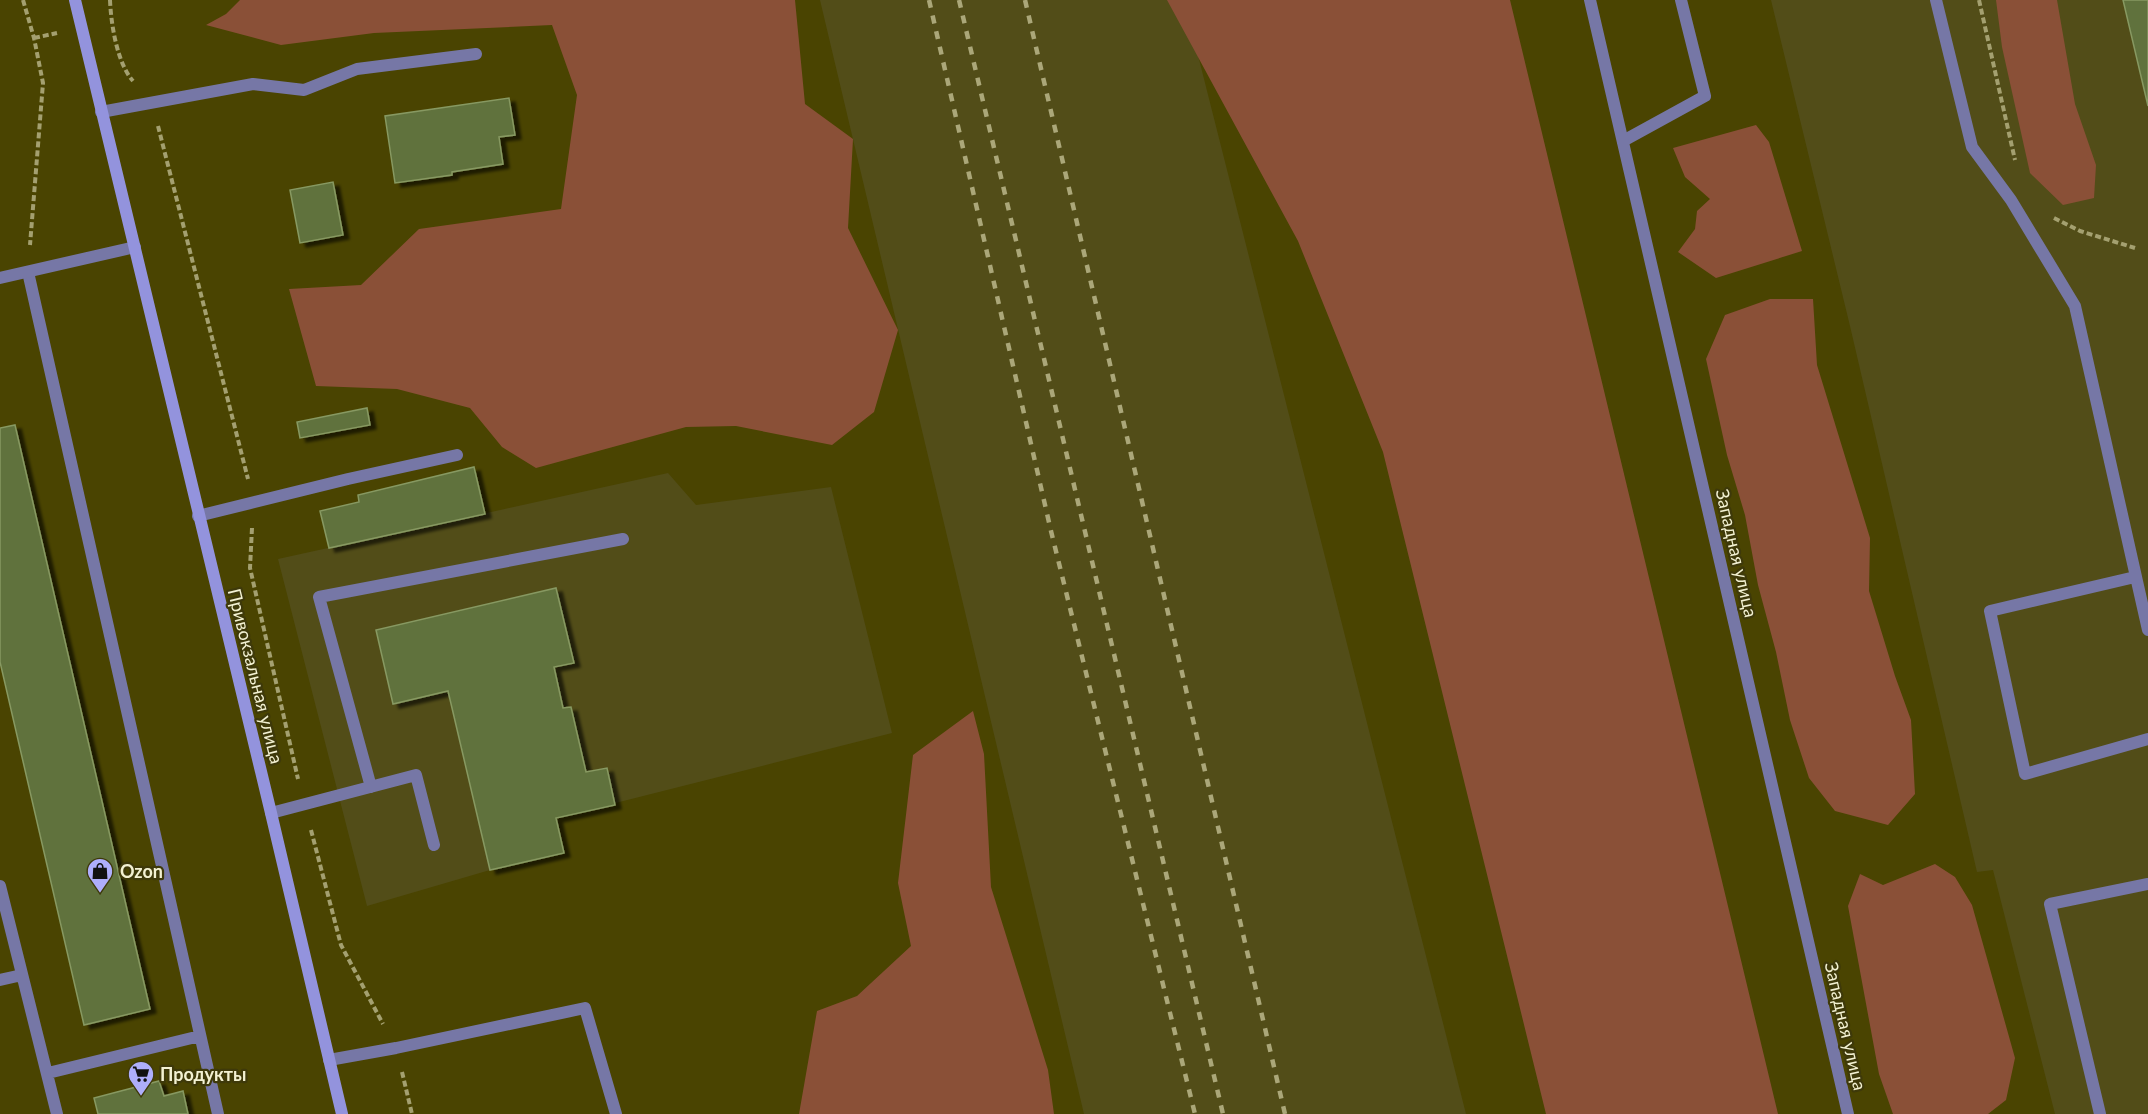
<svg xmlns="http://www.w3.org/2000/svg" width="2148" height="1114" viewBox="0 0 2148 1114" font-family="Lato,sans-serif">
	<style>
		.built { fill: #524d18 }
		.green { fill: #8a5037 }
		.building { fill: #61723d; stroke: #879962; stroke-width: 1.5; filter: url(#shadow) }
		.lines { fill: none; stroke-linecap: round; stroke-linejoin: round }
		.path { stroke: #a4a070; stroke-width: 4; stroke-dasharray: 6 3; stroke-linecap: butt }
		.lane { stroke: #7677a6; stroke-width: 12 }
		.street { stroke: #7677a6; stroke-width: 12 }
		.secondary { stroke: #9393dd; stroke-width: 12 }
		.rail { stroke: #aba779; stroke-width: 4.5; stroke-dasharray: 8 8; stroke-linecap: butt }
		.labels { text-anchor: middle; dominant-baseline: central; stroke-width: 4.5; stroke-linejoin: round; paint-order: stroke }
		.street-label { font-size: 18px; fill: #f3f1d2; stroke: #3e390a }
		.poi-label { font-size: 18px; font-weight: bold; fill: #f3f1d2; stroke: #3e390a; text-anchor: start }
	</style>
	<defs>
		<filter id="shadow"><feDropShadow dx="6" dy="4" stdDeviation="1.5" flood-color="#0009"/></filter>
	</defs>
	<rect width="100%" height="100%" fill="#4a4401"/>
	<path class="built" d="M820 0H1184L1466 1114H1084Z
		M1771 0H2148V1114H2055L1993 870 1977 872 1850 326Z
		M668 473 696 505 831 487 892 733 556 818 564 853 490 870 367 906 278 559Z"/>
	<path class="green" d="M240 0H795L805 104 853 139 848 228 898 330 874 412 832 445 736 426 686 427 536 468 502 447 470 408 397 389 316 386 289 289 361 285 419 229 561 209 577 95 552 25 374 33 281 45 206 25 226 14Z
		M1167 0H1510L1778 1114H1546L1383 452 1298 241Z
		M1996 0H2057L2075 104 2096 165 2094 198 2063 205 2030 173 2002 47Z
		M1756 125 1769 142 1802 251 1716 278 1678 252 1695 229 1697 211 1710 199 1685 177 1673 148Z
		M1770 299H1813L1817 365 1870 538 1869 591 1895 676 1911 720 1915 794 1888 825 1835 811 1809 778 1790 720 1776 652 1758 585 1745 515 1727 455 1706 359 1725 315Z
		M973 711 984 754 991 887 1048 1070 1054 1114H799L817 1011 857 996 911 946 898 883 913 755Z
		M1935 864 1955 877 1972 905 2015 1058 2006 1100 1988 1114H1893L1879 1074 1848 906 1860 874 1883 885Z"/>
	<path class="building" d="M2123 0H2148V106Z
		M509 98 515 135 499 137 503 164 452 172V175L395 183 385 116Z
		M333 182 343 235 300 243 290 190Z
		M367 408 370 425 300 438 297 422Z
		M15 425 150 1009 84 1025 0 662V428Z
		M474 467 485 514 329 548 320 511 359 502 358 495Z
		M556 588 574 663 554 667 563 708 571 707 586 772 607 768 615 805 556 818 564 853 490 870 448 691 393 704 376 630Z
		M159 1081 164 1096 183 1091 188 1114H98L94 1098Z"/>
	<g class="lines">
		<path class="path" d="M23 0 34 38 43 83 30 245
			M110 0C111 24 117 63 133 81
			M1979 0 2015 160
			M34 38 57 33
			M158 126 248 479
			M2054 218 2080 231 2135 248
			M252 528 250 568 298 779
			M311 830 341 945 383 1024
			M402 1072 412 1114"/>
		<path class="lane" d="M1936 0 1972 147 2011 200 2075 306 2148 630
			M101 112 253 84 304 90 357 69 476 54
			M1623 141 1705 96 1681 0
			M28 272 218 1114
			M198 516 348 479 457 455
			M2135 577 1990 611 2025 774 2148 739
			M371 787 319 597 623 539
			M271 813 416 775 434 845
			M0 886 57 1114
			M0 980 22 975
			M329 1060 396 1048 585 1008 616 1114
			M48 1073 200 1036
			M2100 1114 2050 904 2148 884"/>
		<path class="street" d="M1590 0 1848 1114
			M0 278 135 247"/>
		<path class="secondary" d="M75 0 271 813 342 1114"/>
		<path class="rail" d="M929 0 1051 531 1195 1114
			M959 0 1223 1114
			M1025 0 1285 1114"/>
	</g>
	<defs>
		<g id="shop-pin" transform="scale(1.35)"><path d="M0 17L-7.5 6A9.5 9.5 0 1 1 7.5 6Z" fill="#aeaefb" stroke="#3e390a"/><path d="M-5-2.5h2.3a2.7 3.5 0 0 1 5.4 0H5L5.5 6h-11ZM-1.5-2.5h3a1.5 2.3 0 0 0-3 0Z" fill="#111"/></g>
		<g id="supermarket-pin" transform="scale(1.35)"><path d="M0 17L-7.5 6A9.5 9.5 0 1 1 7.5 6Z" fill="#aeaefb" stroke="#3e390a"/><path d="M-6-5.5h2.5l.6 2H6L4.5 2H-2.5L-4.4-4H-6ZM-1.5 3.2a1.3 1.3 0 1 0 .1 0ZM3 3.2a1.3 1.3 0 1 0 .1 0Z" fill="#111"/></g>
	</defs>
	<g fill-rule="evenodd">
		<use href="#shop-pin" x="100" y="871"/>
		<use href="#supermarket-pin" x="141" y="1074"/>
	</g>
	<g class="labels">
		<g class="street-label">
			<text transform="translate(1737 553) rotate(77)">Западная улица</text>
			<text transform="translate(256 676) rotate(76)">Привокзальная улица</text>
			<text transform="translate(1846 1026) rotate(77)">Западная улица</text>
		</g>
		<g class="poi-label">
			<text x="120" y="871">Ozon</text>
			<text x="160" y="1074">Продукты</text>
		</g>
	</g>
</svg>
